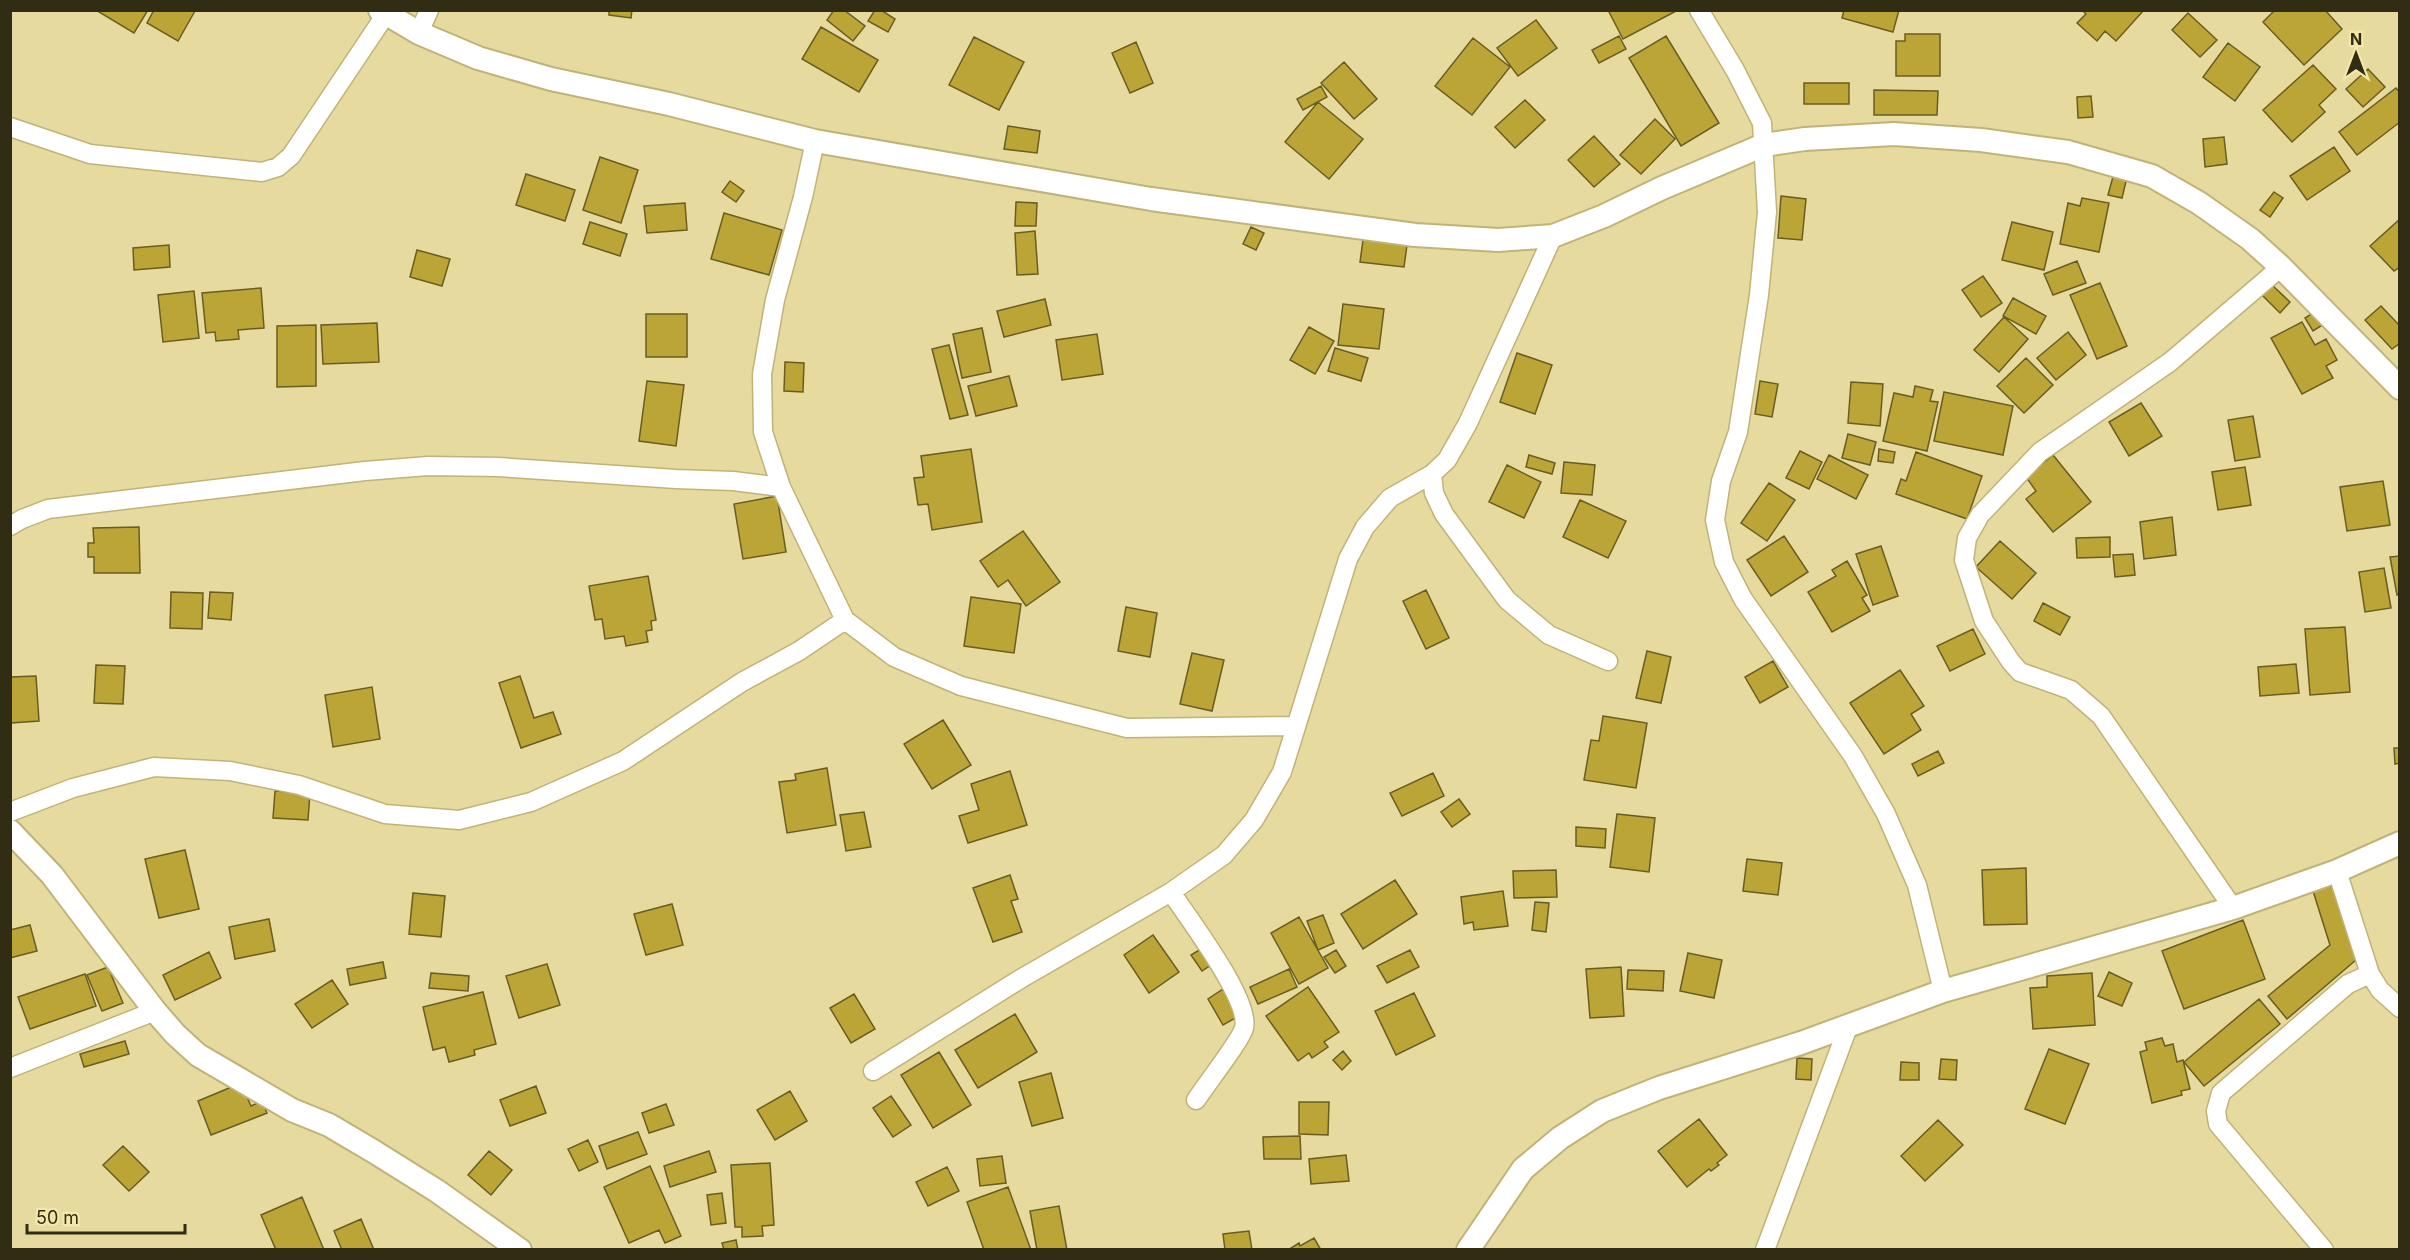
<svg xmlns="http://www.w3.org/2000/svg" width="2410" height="1260" viewBox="0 0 2410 1260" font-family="Inter,sans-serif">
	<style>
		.building { fill: #bba537; stroke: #695d22; stroke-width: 1.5 }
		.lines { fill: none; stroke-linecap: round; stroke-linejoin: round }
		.minor-casing { stroke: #c0b378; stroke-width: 21 }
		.tertiary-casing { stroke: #c0b378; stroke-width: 26 }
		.minor { stroke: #fff; stroke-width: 18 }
		.tertiary { stroke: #fff; stroke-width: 22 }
	</style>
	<rect width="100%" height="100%" fill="#e7da9e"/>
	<path class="building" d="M100 10H148L134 33 99 12Z
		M154 10H194L195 11 178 41 147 23Z
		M609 10H632L631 18 609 15Z
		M834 10H844L865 26 853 41 827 20Z
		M875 10H881L895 19 888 32 868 21Z
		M1608 10H1678L1623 39Z
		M1844 10H1899L1893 32 1842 18Z
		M2082 10H2144L2116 41 2105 31 2097 41 2077 23 2086 14Z
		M2275 10H2325L2342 29 2304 65 2263 22Z
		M2188 13 2217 40 2200 57 2172 30Z
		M1536 20 1557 48 1518 76 1497 48Z
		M821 27 878 60 859 92 802 59Z
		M1905 34H1940V76H1896V41H1905Z
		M1619 36 1626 49 1599 63 1592 50Z
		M1666 36 1719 123 1681 146 1629 58Z
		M974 37 1024 62 999 110 949 85Z
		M1473 38 1510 67 1472 115 1435 86Z
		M1136 42 1153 83 1130 93 1112 53Z
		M2228 43 2260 67 2235 101 2203 77Z
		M1344 62 1377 99 1354 119 1321 83Z
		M2313 65 2336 89 2319 105 2325 112 2292 142 2263 110Z
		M2368 69 2385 87 2363 107 2346 89Z
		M1804 83H1849V104H1804Z
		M1321 86 1327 97 1303 110 1297 99Z
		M2396 88 2400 93V122L2357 155 2339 132Z
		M1874 90 1938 91 1937 115H1874Z
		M2091 96 2093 117 2078 118 2077 97Z
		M1525 100 1545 120 1515 148 1495 127Z
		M1318 102 1363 139 1329 179 1285 142Z
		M1655 119 1675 139 1641 174 1620 155Z
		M1008 126 1040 131 1037 153 1004 149Z
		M1594 136 1620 164 1594 187 1568 160Z
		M2224 137 2227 164 2205 167 2203 139Z
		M2334 147 2350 171 2307 200 2290 176Z
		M600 157 638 170 621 223 583 210Z
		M2114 173 2127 177 2122 198 2108 195Z
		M526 174 575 190 565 221 516 205Z
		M730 181 744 191 736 202 722 192Z
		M2274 192 2283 198 2270 217 2260 210Z
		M1781 196 1806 199 1802 240 1778 238Z
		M2082 198 2109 203 2099 252 2060 244 2068 203 2080 206Z
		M1016 202 1037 203 1036 226H1015Z
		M685 203 687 230 647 233 644 206Z
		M724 213 782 230 769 275 711 259Z
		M2400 219V267L2394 271 2370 246Z
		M590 222 627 234 620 256 583 244Z
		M2012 222 2053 232 2044 270 2002 260Z
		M1251 227 1264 233 1256 250 1243 244Z
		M1035 231 1038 274 1017 275 1015 233Z
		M1363 240 1407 245 1404 267 1360 262Z
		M169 245 170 267 134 270 133 248Z
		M417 250 450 259 442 286 410 277Z
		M2077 261 2086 283 2053 295 2044 274Z
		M1983 276 2002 303 1981 317 1962 290Z
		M2100 283 2127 346 2097 359 2070 295Z
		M2272 285 2290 302 2280 313 2262 295Z
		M261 288 264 328 238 330 239 339 216 341 215 332 206 333 202 293Z
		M194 291 199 338 163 342 158 295Z
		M2013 298 2046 316 2036 334 2003 316Z
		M1045 299 1051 325 1004 337 997 311Z
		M1343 304 1384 309 1379 349 1338 345Z
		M2381 306 2400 326V343L2392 349 2365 320Z
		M2316 311 2324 324 2313 331 2305 318Z
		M646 314H687V357H646Z
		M2004 317 2028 339 1999 372 1974 350Z
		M2302 322 2315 345 2326 339 2337 360 2326 366 2333 378 2302 394 2271 338Z
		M377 323 379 362 323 364 321 325Z
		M316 325V386L277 387V326Z
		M1309 327 1334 341 1315 374 1290 360Z
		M982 328 991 372 962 378 953 334Z
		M2068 332 2086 355 2056 380 2037 358Z
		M1097 334 1103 374 1062 380 1056 340Z
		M949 345 968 415 950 419 932 349Z
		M1335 348 1368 358 1361 381 1328 371Z
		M1517 353 1552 365 1535 414 1500 402Z
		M2026 358 2053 385 2024 413 1997 386Z
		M785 362 804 363 803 392 784 391Z
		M1009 376 1017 406 976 416 968 386Z
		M647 381 684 385 676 446 639 441Z
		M1760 381 1778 384 1772 417 1755 414Z
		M1851 382 1883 384 1880 426 1848 423Z
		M1915 386 1933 390 1930 401 1938 402 1927 451 1883 441 1894 393 1913 397Z
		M1944 392 2013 406 2003 455 1934 441Z
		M2141 403 2162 436 2129 456 2109 422Z
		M2253 416 2260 457 2235 461 2228 420Z
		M1848 434 1876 442 1870 465 1842 458Z
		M971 449 982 522 932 530 928 504 918 505 914 478 924 477 921 456Z
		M1879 449 1895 452 1893 463 1878 461Z
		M1800 451 1822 462 1809 489 1786 478Z
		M1916 452 1982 476 1967 519 1896 494 1901 479 1906 481Z
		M1529 455 1555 463 1552 474 1526 467Z
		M1829 455 1868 475 1856 499 1817 479Z
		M2053 455 2091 502 2053 532 2026 499 2036 491 2026 477Z
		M1564 462 1595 465 1592 495 1561 493Z
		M1507 465 1541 482 1524 518 1489 502Z
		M2245 467 2251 505 2218 510 2212 472Z
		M2383 481 2390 525 2347 531 2340 487Z
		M1769 483 1795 500 1767 541 1741 523Z
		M777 496 786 552 743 559 734 504Z
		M1580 500 1626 521 1608 558 1563 537Z
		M2172 517 2176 555 2144 559 2140 522Z
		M139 527 140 573H94V557H88V543H94L93 528Z
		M1023 531 1060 582 1026 606 1008 580 998 587 980 561Z
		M1784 536 1808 572 1771 596 1747 560Z
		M2110 537V557L2077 558 2076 538Z
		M2000 541 2036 573 2012 599 1976 567Z
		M1881 546 1898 596 1873 605 1856 554Z
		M2133 554 2135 575 2115 577 2113 555Z
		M2400 556V594L2397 595 2390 557Z
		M1847 561 1867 595 1862 598 1870 611 1832 632 1808 592 1836 576 1832 570Z
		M2384 568 2391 608 2365 612 2359 572Z
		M648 576 656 620 651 621 652 630 646 631 648 642 626 646 624 636 605 639 602 619 595 620 589 586Z
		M1426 590 1449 638 1426 649 1403 601Z
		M171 592 203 593 202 629 170 628Z
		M210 592 233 593 231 620 208 618Z
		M971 597 1021 604 1014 653 964 646Z
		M2043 603 2070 617 2060 635 2034 621Z
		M1126 607 1157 613 1150 657 1118 651Z
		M2345 627 2350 692 2310 695 2305 629Z
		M1973 629 1985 654 1950 671 1937 646Z
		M1647 651 1671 657 1661 703 1636 698Z
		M1192 653 1224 660 1212 711 1180 704Z
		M1773 661 1788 687 1760 703 1745 677Z
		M2296 664 2299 693 2260 696 2258 667Z
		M96 665 125 666 123 704 94 703Z
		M1900 670 1924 706 1911 714 1921 730 1884 754 1850 703Z
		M36 676 39 721 11 723 10 730V677Z
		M520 676 534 718 553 712 561 734 521 748 499 683Z
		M372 687 380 739 333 747 325 695Z
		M1603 716 1647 723 1636 788 1584 780 1591 740 1599 741Z
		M943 720 971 765 932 789 904 744Z
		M2394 748H2400V763L2395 764Z
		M1938 751 1944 763 1918 776 1912 764Z
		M827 768 836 825 787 833 779 782 796 780 795 774Z
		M1010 771 1027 825 968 843 959 816 979 810 971 784Z
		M1433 773 1444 796 1402 816 1390 793Z
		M275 791 310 793 308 820 273 818Z
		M1459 799 1470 814 1452 827 1441 812Z
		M864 812 871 847 846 851 840 815Z
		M1617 814 1655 818 1649 872 1610 867Z
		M1576 827 1606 829 1605 848 1576 846Z
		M185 850 199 909 159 918 145 859Z
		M1747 859 1782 863 1778 895 1743 891Z
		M2026 868 2027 924 1984 925 1982 870Z
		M1556 870 1557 897 1514 898 1513 871Z
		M1010 875 1018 899 1011 901 1022 932 993 942 973 888Z
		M1395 880 1417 914 1363 949 1341 914Z
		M2335 885 2357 959 2287 1019 2268 996 2330 945 2313 891Z
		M1503 891 1508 926 1474 930 1473 922 1464 924 1461 897Z
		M413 893 445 896 441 937 409 934Z
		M1535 902 1549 903 1546 932 1532 930Z
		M672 904 683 945 646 955 634 914Z
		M1323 915 1334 943 1318 950 1307 921Z
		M1299 917 1328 968 1299 984 1271 933Z
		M269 919 275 951 235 959 229 927Z
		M2243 920 2265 979 2184 1009 2162 951Z
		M30 925 37 951 10 958V930Z
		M1153 935 1179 972 1149 993 1124 955Z
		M1204 947 1214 963 1202 971 1191 955Z
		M1336 950 1346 966 1335 973 1324 957Z
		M1410 950 1419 967 1387 983 1377 966Z
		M209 952 221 978 175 1000 163 975Z
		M1688 953 1722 960 1714 998 1680 991Z
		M383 962 386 978 350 985 347 969Z
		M547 964 560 1005 519 1018 506 976Z
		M108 967 123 1003 102 1011 87 975Z
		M1621 967 1624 1016 1590 1018 1586 969Z
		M1289 969 1297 987 1258 1004 1250 987Z
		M1628 970 1664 971 1663 991 1627 989Z
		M2109 972 2132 983 2122 1006 2098 996Z
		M431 973 469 976 468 991 429 988Z
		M2092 973 2095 1025 2033 1029 2030 988 2047 987V976Z
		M85 974 96 1006 30 1029 18 997Z
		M332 980 348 1004 312 1028 295 1004Z
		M1308 987 1339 1032 1324 1042 1328 1047 1312 1058 1309 1053 1298 1061 1266 1016Z
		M1223 989 1239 1016 1223 1025 1208 999Z
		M483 992 496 1044 474 1050 475 1055 449 1062 445 1047 433 1050 423 1007Z
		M1414 993 1435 1036 1396 1055 1375 1011Z
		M854 994 875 1029 851 1043 830 1008Z
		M2259 999 2280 1024 2204 1086 2184 1062Z
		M1015 1014 1037 1052 978 1088 955 1050Z
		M2162 1038 2165 1046 2173 1044 2177 1062 2183 1060 2190 1089 2181 1091 2182 1095 2152 1103 2140 1052 2147 1050 2145 1042Z
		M125 1041 129 1054 84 1067 80 1054Z
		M2049 1049 2089 1064 2065 1124 2025 1109Z
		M1343 1051 1351 1061 1342 1070 1333 1060Z
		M939 1052 971 1105 933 1128 901 1075Z
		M1797 1058 1812 1059 1811 1080 1796 1079Z
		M1941 1059 1957 1060 1956 1080 1939 1079Z
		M1901 1062 1919 1063V1080H1900Z
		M1051 1073 1063 1118 1032 1126 1019 1082Z
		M241 1083 251 1106 262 1101 267 1113 211 1135 198 1101Z
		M536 1086 546 1113 510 1126 500 1100Z
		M790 1091 807 1121 775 1140 757 1110Z
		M891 1096 911 1125 893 1137 873 1108Z
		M1299 1102H1329L1328 1135 1299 1134Z
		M666 1104 674 1125 649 1133 642 1113Z
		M1699 1119 1727 1155 1717 1163 1719 1165 1711 1171 1709 1169 1687 1187 1658 1151Z
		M1938 1120 1963 1145 1925 1181 1901 1156Z
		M638 1132 647 1154 607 1169 599 1146Z
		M1300 1136 1301 1159H1264L1263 1137Z
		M588 1140 598 1162 579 1171 568 1149Z
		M123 1146 149 1172 129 1191 103 1165Z
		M489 1151 512 1170 491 1195 468 1175Z
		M709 1151 716 1172 670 1187 664 1166Z
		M1346 1155 1349 1181 1311 1184 1309 1159Z
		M1002 1156 1006 1183 980 1186 977 1159Z
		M770 1163 774 1225 762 1226 763 1236 742 1237V1227H735L731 1165Z
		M650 1166 681 1236 665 1243 659 1230 629 1243 604 1187Z
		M947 1167 959 1191 928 1206 916 1182Z
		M1008 1187 1031 1250H984L967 1202Z
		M722 1193 726 1223 711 1225 707 1195Z
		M302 1197 324 1250H276L261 1215Z
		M1059 1206 1067 1250H1037L1030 1211Z
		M361 1219 374 1250H342L334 1231Z
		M1249 1231 1252 1250H1225L1223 1234Z
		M1314 1238 1321 1250H1288L1299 1243 1300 1246Z
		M736 1240 738 1250H724L722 1243Z"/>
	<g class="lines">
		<g class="minor-casing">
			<path id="minor" d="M1699 10 1735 70 1762 123 1767 212 1759 295 1738 432 1721 481 1715 520 1724 562 1743 599 1853 756 1886 814 1917 885 1943 991
				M419 33 429 10
				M10 127 90 154 262 172 278 167 291 156 386 14
				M815 141 803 197 775 300 762 374 763 432 781 487 845 620 894 657 961 686 1127 728 1295 726
				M1432 474 1434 493 1444 514 1507 600 1549 635 1608 661
				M10 526 22 519 48 509 365 471 428 466 498 467 676 479 733 481 781 487
				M10 812 73 788 154 767 230 771 299 785 385 814 459 820 531 802 623 761 742 682 799 651 845 620
				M2337 871 2370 974 2380 990 2400 1008
				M1171 892C1188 918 1251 1000 1244 1028 1241 1040 1205 1086 1196 1100
				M2233 908 2101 716 2071 690 2020 672 2011 662 1984 621 1964 560 1967 538 1980 515 2040 452 2170 362 2281 267
				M10 1068 155 1011
				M873 1071 1022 978 1171 892 1224 855 1254 820 1282 772 1348 559 1365 527 1390 498 1432 474 1447 460 1468 423 1553 236
				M1765 1250 1848 1027
				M2324 1250 2218 1124 2216 1111 2221 1093 2348 984 2370 974"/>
		</g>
		<g class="tertiary-casing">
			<path id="tertiary" d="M380 10 419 33 478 58 551 79 669 104 815 141 1151 199 1415 235 1498 240 1553 236 1604 216 1662 188 1764 145 1805 139 1894 134 1981 140 2068 152 2152 176 2199 203 2250 239 2281 267 2400 388
				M10 831 52 875 155 1011 175 1034 198 1055 292 1110 329 1125 373 1151 437 1191 520 1250
				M1468 1250 1523 1169 1560 1138 1602 1111 1659 1088 1801 1043 1943 991 2233 908 2337 871 2400 843"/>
		</g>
		<use href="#minor" class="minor"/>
		<use href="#tertiary" class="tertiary"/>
	</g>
	<rect width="2410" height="1260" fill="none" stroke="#312c14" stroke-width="24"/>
	<g transform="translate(2356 54)" stroke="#f4e7aa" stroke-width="4.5" paint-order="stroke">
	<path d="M0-4.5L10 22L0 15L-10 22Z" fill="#312c14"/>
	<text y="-9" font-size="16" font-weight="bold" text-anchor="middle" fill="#312c14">N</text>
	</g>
	<path d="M27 1224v9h158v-9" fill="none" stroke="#312c14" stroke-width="3"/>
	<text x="36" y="1224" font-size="18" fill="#312c14" stroke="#f4e7aa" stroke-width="4.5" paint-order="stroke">50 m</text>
</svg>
